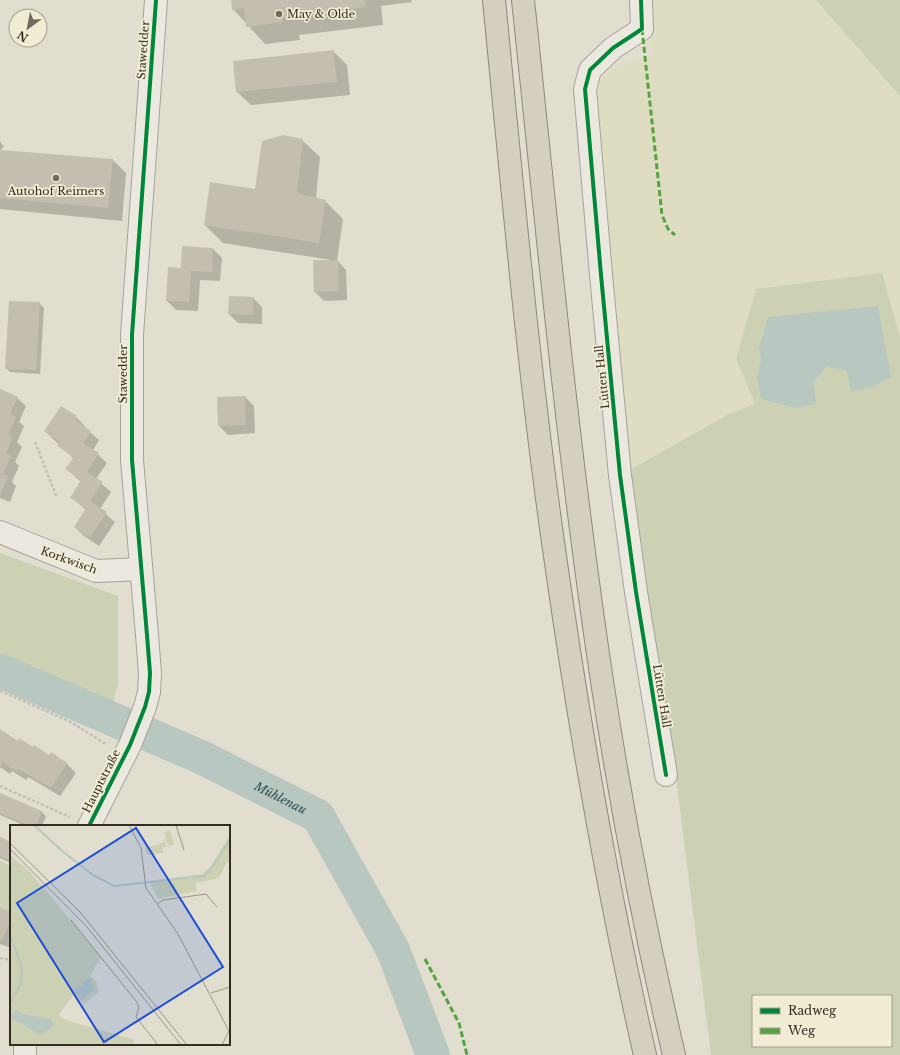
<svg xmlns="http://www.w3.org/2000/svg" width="900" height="1055" viewBox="0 0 900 1055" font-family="'Libre Baskerville',serif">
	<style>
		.farmland { fill: #dfddc1 }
		.green { fill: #ccd1b3; fill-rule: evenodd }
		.water { fill: #b8c7c0 }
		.shadow { fill: #0003 }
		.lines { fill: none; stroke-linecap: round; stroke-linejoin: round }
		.river { stroke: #b8c7c0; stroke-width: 34 }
		.building { fill: #c4beb0 }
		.minor-casing { stroke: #a6a397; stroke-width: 24 }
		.highway-casing { stroke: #8c887e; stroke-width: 24 }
		.path { stroke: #c2bfb6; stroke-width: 2.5; stroke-dasharray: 3 2; stroke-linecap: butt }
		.minor { stroke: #eae8df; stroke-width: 22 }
		.highway { stroke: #d4cfbf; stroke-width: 22 }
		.quiet { stroke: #53a441; stroke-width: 3; stroke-dasharray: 6 3; stroke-linecap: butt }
		.cycleway-casing { stroke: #f1edd5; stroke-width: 6 }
		.cycleway { stroke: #00873e; stroke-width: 4 }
		.poi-dot { fill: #716a5d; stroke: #f1edd5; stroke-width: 1.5 }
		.labels { text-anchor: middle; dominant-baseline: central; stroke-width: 3.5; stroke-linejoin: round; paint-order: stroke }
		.poi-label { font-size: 11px; fill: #342c20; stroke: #f1edd5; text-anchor: start }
		.street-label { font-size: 11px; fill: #342c20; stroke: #f1edd5 }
		.water-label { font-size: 12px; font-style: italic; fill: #315052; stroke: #f1edd5 }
		.inset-river { fill: none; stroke: #b8c7c0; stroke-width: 2 }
		.inset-road { fill: none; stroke: #9c9789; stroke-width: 1 }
		.view { fill: #1d4ed8; fill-opacity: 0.15; stroke: #1d4ed8; stroke-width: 2 }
		.inset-edge { fill: none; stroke: #342c20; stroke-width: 2 }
	</style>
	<rect width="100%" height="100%" fill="#e1decf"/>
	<path class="farmland" d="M649 0H816L900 96V337L882 274 736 359 755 404 727 415 630 470 593 89 611 68 652 56 651 11Z"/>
	<path class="green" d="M816 0H900V96Z
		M882 273 900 337V1055H711L674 762 655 670 630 470 727 415 755 404 736 359 756 289ZM753 996H891V1046H753Z
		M0 553 118 596V684L108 720 0 678Z
		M0 861 11 866V912L0 907Z"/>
	<path class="water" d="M878 306 891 377 870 388 851 391 847 371 827 366 813 382 816 404 795 408 761 399 757 377 761 360 759 348 768 317Z"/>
	<path class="shadow" d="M232 0H411L412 2 381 6 383 25 299 35 300 40 265 44 233 9Z
		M333 51 347 65 350 95 251 105 237 92 234 62Z
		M302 140 320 157 316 198 325 201 343 219 337 260 346 270 347 300 324 301 315 292 331 260 223 243 205 225 256 190Z
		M0 141 4 147 0 150 2 152 113 160 126 173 122 221 0 209Z
		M213 249 222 258 220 281 200 280 198 311 176 310 167 301 182 269Z
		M253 298 262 307V324L238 323 229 314Z
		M39 303 44 308 40 374 10 372 6 368Z
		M0 390 17 398 26 406 19 422 24 426 17 442 22 447 15 462 19 466 12 482 16 486 10 502 0 498Z
		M245 397 254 406 255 433 228 435 219 426Z
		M76 417 85 426 84 427 99 440 93 450 107 463 96 479 111 492 100 509 115 522 99 546 84 536 75 527 86 510 71 497 81 482 67 469 74 459 45 431Z
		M0 730 18 742 49 756 51 753 67 764 76 773 60 796 28 777 26 780 12 771 10 774 0 767Z
		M0 794 42 812 46 816 42 826H26L0 815Z
		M0 839 11 843V863L0 858Z
		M0 908 11 913V948L0 944Z"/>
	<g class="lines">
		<path class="river" id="s1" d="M0 671 203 758 318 816 393 950 433 1055"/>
	</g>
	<path class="building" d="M231 0H365L366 7 282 18 283 22 246 27 244 8 232 10Z
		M333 50 337 82 236 92 233 61Z
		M283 135 303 139 297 193 326 200 319 243 204 225 210 182 255 189 262 141Z
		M0 150 113 159 108 208 0 198Z
		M182 246 213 248 212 272 191 271 189 302 166 301 168 267 181 268Z
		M313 260H338L339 291 314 292Z
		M229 296 254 297 253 315 228 314Z
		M9 301 40 302 36 370 5 369Z
		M0 389 18 397 10 414 16 417 8 435 13 437 6 454 11 456 3 474 8 476 0 495Z
		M245 396 246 425 218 426 217 397Z
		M61 406 77 416 75 420 91 431 83 443 99 453 87 472 103 482 90 501 107 512 90 538 74 527 86 508 70 498 81 480 65 469 74 457 57 446 60 442 44 431Z
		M0 729 18 741 19 738 33 747 34 745 49 755 51 752 67 763 51 788 18 769 17 772 3 762 0 767Z
		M0 793 42 811 36 826H30L0 813Z
		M0 837 11 842V861L0 856Z
		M0 907 11 912V920L2 940 0 939Z"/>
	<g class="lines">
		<g class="minor-casing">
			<path id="minor" d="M641 0 642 29 613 48 590 70 585 89 601 275 620 475 636 592 666 775
				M0 532 96 571 141 569
				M89 826 130 745 145 707 149 692 150 673 147 635 132 460V335L156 0
				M25 1044V1055"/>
		</g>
		<g class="highway-casing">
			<path id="highway" d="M494 0C512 183 528 367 554 549 578 719 607 888 645 1055
				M523 0C547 227 568 455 602 681 621 807 645 931 674 1055"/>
		</g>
		<path class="path" d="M35 442 57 498
			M0 691 69 721 106 744
			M0 786 70 817
			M0 958 11 960"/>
		<use href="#minor" class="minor"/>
		<use href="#highway" class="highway"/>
		<path class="quiet" d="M642 29 662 215 668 229 675 235
			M425 959 459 1023 467 1055"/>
		<g class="cycleway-casing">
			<path id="cycleway" d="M641 0 642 29 613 48 590 70 585 89 601 275 620 475 636 592 666 775
				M89 826 130 745 145 707 149 692 150 673 147 635 132 460V335L156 0"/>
		</g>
		<use href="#cycleway" class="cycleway"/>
	</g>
	<g class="poi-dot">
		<circle cx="279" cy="14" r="4"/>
		<circle cx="56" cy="178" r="4"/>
	</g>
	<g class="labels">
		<g class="poi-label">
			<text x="287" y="14">May &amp; Olde</text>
			<text x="56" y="191" text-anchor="middle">Autohof Reimers</text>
		</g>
		<g class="street-label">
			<text transform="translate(143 50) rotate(-86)">Stawedder</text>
			<text transform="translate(123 374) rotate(-90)">Stawedder</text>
			<text transform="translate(602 377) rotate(-96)">Lütten Hall</text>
			<text transform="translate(69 560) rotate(20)">Korkwisch</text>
			<text transform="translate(662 696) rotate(81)">Lütten Hall</text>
			<text transform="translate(101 781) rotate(-63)">Hauptstraße</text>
		</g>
		<g class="water-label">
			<text stroke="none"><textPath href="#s1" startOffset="308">Mühlenau</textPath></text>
		</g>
	</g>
	<g transform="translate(10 825)">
		<rect width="220" height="220" fill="#e1decf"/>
		<path d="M160 5 164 20 158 21 155 9 152 8ZM220 10V38L217 37 209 53 186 58V66L148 74 139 56 192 49 200 42ZM155 12 156 22H152L153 28 137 30 136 23 154 17ZM0 30 21 48 91 132 80 151 86 156 89 167 74 179 64 170 48 190 56 195 124 215 123 220H0Z" fill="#ccd1b3"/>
		<path d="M80 153 85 164 72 175 64 166 68 161 74 162 72 157ZM7 185 13 189 41 194 44 201 33 209H27L12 198 3 195 2 190Z" fill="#b8c7c0"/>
		<path class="inset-river" d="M24 0 52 26 83 50 104 61 194 51 203 42 220 14M0 110 12 143 11 158 0 179"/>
		<path class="inset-road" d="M119 0 131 23 136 63 168 109 220 208M166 0 174 25M0 18 70 87 177 220M0 24 77 102 171 220M147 79 153 75 196 69 207 82M61 95 126 176 129 182 126 192 148 220M201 168 220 162M212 220 219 206"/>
		<path class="view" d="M126 3 213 142 94 217 7 78Z"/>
		<rect width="220" height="220" class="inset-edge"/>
	</g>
	<rect x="752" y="995" width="140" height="52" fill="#f1edd5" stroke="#a5a08d"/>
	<rect x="760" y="1008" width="20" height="6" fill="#00873e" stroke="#a5a08d"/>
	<text x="788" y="1015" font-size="12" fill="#342c20">Radweg</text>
	<rect x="760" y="1028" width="20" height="6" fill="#53a441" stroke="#a5a08d"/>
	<text x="788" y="1035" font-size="12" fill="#342c20">Weg</text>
	<g transform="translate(28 28) rotate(212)"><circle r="19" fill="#f1edd5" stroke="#a5a08d"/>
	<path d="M0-3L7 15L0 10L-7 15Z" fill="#716a5d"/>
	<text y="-6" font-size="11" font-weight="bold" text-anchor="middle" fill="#342c20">N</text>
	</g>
</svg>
